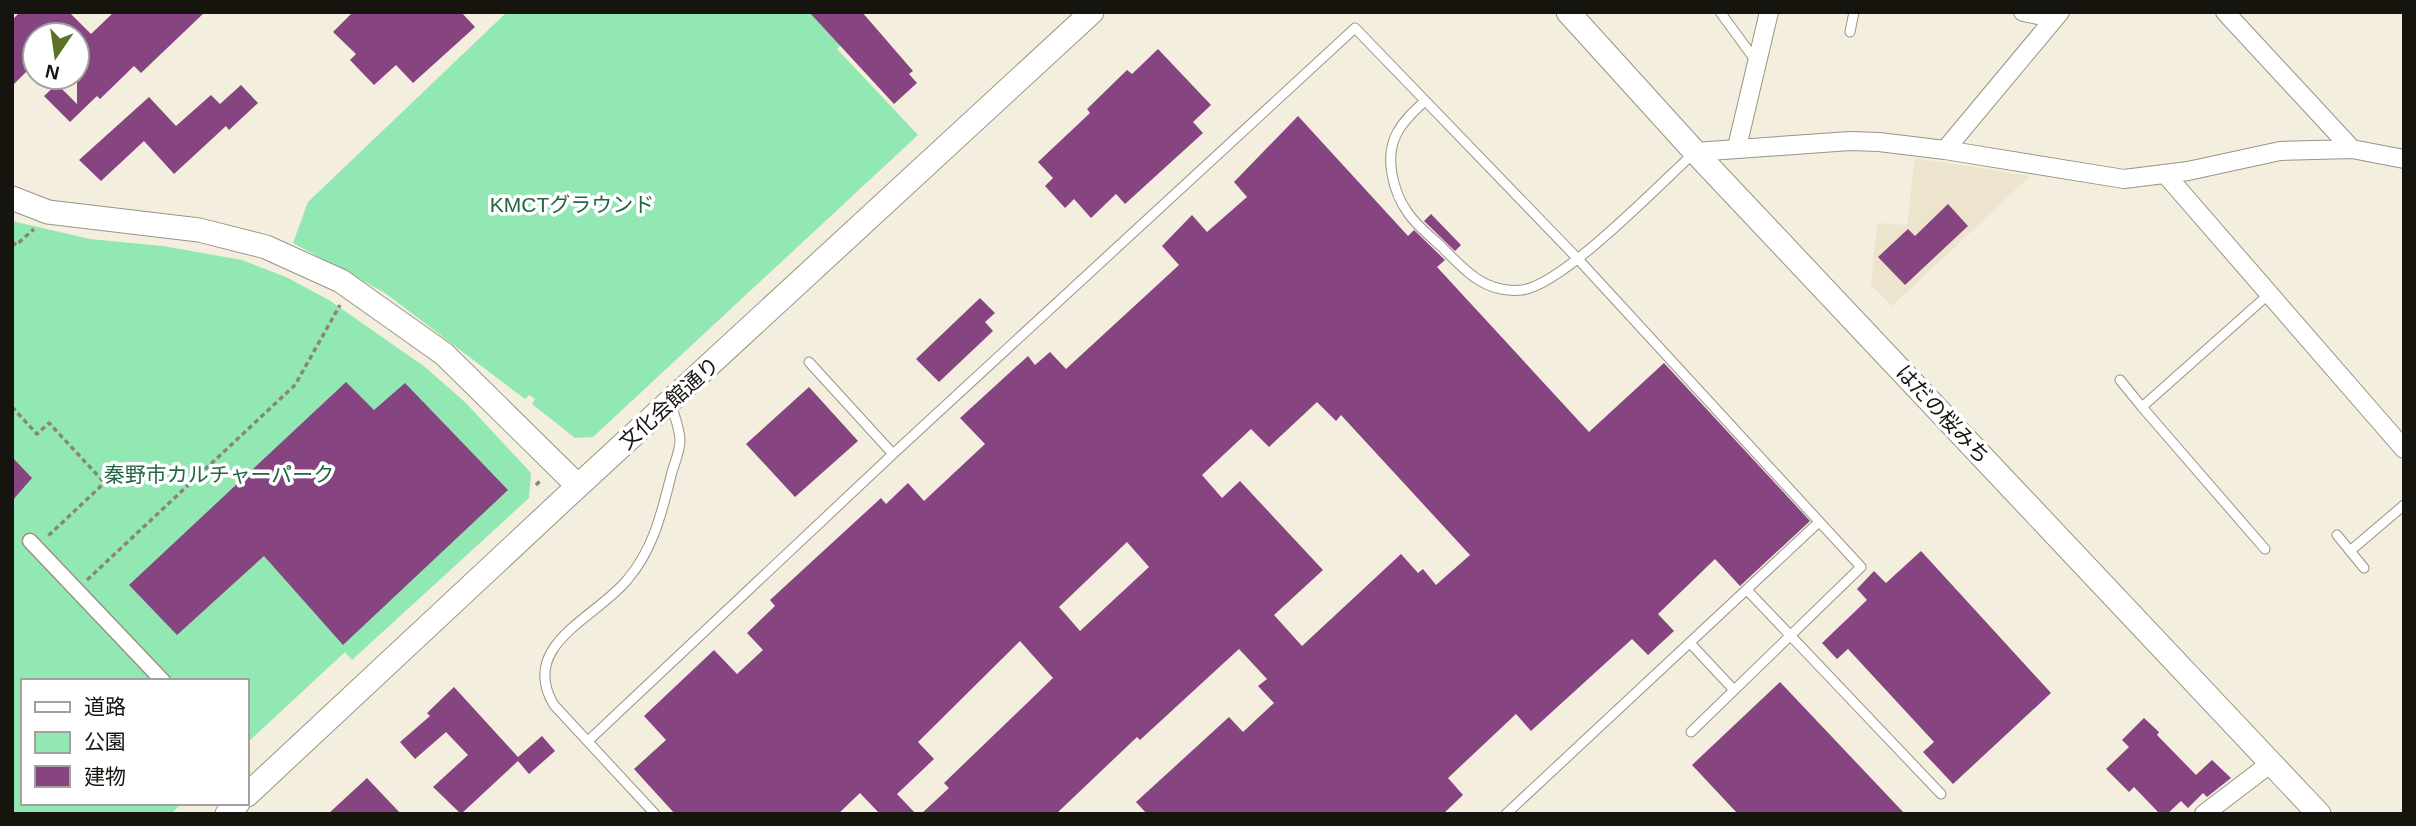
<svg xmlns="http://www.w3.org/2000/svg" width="2416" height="826" viewBox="0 0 2416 826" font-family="Helvetica,'Noto Sans JP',sans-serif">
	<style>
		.built { fill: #ece4cd }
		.green { fill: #92e8b2 }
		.building { fill: #864580; fill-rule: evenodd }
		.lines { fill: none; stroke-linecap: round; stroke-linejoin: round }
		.service-casing { stroke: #999485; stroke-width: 11 }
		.pedestrian-casing { stroke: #999485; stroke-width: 17 }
		.minor-casing { stroke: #999485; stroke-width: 20 }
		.tertiary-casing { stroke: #999485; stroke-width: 25 }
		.path { stroke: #8a867b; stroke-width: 3.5; stroke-dasharray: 5 3.5; stroke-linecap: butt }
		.service { stroke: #fff; stroke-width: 9 }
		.pedestrian { stroke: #fff; stroke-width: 14 }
		.minor { stroke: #fff; stroke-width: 18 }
		.tertiary { stroke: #fff; stroke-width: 23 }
		.labels { text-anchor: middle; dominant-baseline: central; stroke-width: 7; stroke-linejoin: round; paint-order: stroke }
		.park-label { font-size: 21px; fill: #246641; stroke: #fff }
		.street-label { font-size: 21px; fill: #16140f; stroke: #fff }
	</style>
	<rect width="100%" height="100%" fill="#f4eedf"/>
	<path class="built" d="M1915 158 2030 176 1892 306 1871 285 1877 223 1907 225Z"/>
	<path class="green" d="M507 12H861L849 36 837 49 918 135 593 437 575 438 532 404 535 399 529 395 525 399 385 293 293 243 308 202Z
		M12 221 90 239 163 246 242 260 286 277 329 300 425 367 466 403 531 473 529 498 352 660 345 652 247 743V681H23V803H182L171 814H12Z"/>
	<path class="building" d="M20 12H69L91 34 114 12H205L141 73 134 66 100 99 97 96 70 122 44 96 57 84 77 104V35H35V63L12 86V20Z
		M353 12H461L475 27 413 83 396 65 374 85 350 60 356 54 333 32Z
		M809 12H862L913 71 909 74 917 83 894 104Z
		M1158 49 1211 105 1193 122 1203 133 1125 204 1116 194 1091 218 1074 199 1065 208 1045 186 1053 178 1038 162 1090 113 1087 109 1127 70 1132 74Z
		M241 85 258 103 229 130 226 126 174 174 144 141 101 181 79 160 149 97 176 126 211 95 220 104Z
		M1298 116 1408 236 1414 230 1445 260 1437 267 1589 432 1664 363 1810 521 1740 586 1715 559 1658 614 1674 631 1648 655 1632 639 1531 731 1516 714 1448 778 1463 795 1443 814H1147L1136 802 1229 717 1243 732 1274 703 1258 686 1267 679 1239 649 1140 740 1137 737 1056 814H921L949 788 944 783 1053 678 1020 641 918 742 934 759 897 794 916 814H880L860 793 838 814H675L634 769 666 740 644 716 714 650 737 674 763 650 747 633 775 606 770 600 881 498 886 504 908 483 924 501 985 444 960 418 1028 356 1035 365 1050 352 1066 369 1179 265 1162 246 1192 215 1207 232 1247 197 1234 182ZM1317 402 1336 421 1341 415 1470 555 1436 585 1423 569 1418 573 1401 554 1302 646 1274 615 1323 570 1240 481 1222 498 1202 475 1251 429 1269 447ZM1127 542 1149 567 1080 631 1059 607Z
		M1948 204 1968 226 1905 285 1878 257 1908 229 1915 236Z
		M1431 214 1461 245 1455 251 1424 221Z
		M980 298 995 313 985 322 993 331 939 382 916 359Z
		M346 382 374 410 405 383 508 490 343 645 264 556 177 635 129 585Z
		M809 387 858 441 795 497 746 444Z
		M12 457 32 478 12 501Z
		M1921 551 2051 693 1953 784 1923 752 1934 742 1848 649 1837 659 1822 643 1867 600 1857 589 1874 571 1886 583Z
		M1780 682 1905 814H1738L1692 765Z
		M454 687 518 757 542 736 555 751 529 774 518 761 461 814 433 787 468 755 446 732 415 759 400 742 430 716 427 713Z
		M2144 718 2159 732 2157 735 2196 775 2212 760 2231 778 2207 797 2203 793 2188 808 2181 801 2167 814H2160L2134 787 2129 792 2106 769 2129 747 2122 740Z
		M367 778 401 814H328Z"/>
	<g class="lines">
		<g class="service-casing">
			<path id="service" d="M1720 12 1756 61
				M1850 32 1854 12
				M1425 101C1415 110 1404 120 1397 133 1384 157 1393 192 1408 213 1417 226 1431 237 1442 247 1465 271 1486 294 1522 290 1563 285 1661 183 1695 152
				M809 362 893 454
				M2120 380 2142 407
				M2337 535 2364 568
				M2265 549 2142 407 2269 294
				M2350 551 2404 505
				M1747 590 1941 794
				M1690 643 1734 690
				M588 741 893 454 1355 28 1578 259 1861 567 1691 732
				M655 814 554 705C518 645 596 618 627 580 654 549 662 511 672 472 675 462 680 450 680 441 680 429 674 415 671 404
				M1506 814 1819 522"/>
		</g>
		<g class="pedestrian-casing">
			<path id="pedestrian" d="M30 541 163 681"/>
		</g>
		<g class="minor-casing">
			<path id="minor" d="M2023 12 2054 18
				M2225 12 2352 149
				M1737 147 1769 12
				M1945 150 2060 12
				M1695 152 1850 141 1879 142 1945 150 2124 179 2188 171 2280 151 2352 149 2404 159
				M2166 175 2404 449
				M2204 814 2271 763"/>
		</g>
		<g class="tertiary-casing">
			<path id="tertiary" d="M1568 12 1695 152 2319 814
				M12 198 48 212 199 230 266 247 341 281 444 354 578 486
				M247 795 578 486 1092 12
				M227 814 238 803"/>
		</g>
		<path class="path" d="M12 242 16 245 34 229
			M12 407 37 434 49 423 102 480 100 487 48 536
			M536 485 541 480
			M87 580 295 385 340 305"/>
		<use href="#service" class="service"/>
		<use href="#pedestrian" class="pedestrian"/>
		<use href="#minor" class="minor"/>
		<use href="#tertiary" class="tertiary"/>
	</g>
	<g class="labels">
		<g class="park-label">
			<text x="572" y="204">KMCTグラウンド</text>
			<text x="219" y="474">秦野市カルチャーパーク</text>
		</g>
		<g class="street-label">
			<text transform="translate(669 403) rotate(-42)">文化会館通り</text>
			<text transform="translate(1943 414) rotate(47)">はだの桜みち</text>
		</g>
	</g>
	<rect width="2416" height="826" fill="none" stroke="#16140f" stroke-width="28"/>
	<rect x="21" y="679" width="228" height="126" fill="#ffffff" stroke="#a2a19f" stroke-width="2"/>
	<rect x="35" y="702" width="35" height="10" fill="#ffffff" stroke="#a2a19f" stroke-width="2"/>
	<text x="84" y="714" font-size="21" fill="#16140f">道路</text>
	<rect x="35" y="732" width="35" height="21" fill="#92e8b2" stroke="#a2a19f" stroke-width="2"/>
	<text x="84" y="749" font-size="21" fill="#16140f">公園</text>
	<rect x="35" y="766" width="35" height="21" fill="#864580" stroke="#a2a19f" stroke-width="2"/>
	<text x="84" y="784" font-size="21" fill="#16140f">建物</text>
	<g transform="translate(56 56) rotate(193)"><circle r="33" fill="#ffffff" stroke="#a2a19f" stroke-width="2"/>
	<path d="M0-5L12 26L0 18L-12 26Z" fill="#5a7224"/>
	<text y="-10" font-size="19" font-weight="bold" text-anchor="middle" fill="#16140f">N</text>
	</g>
</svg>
